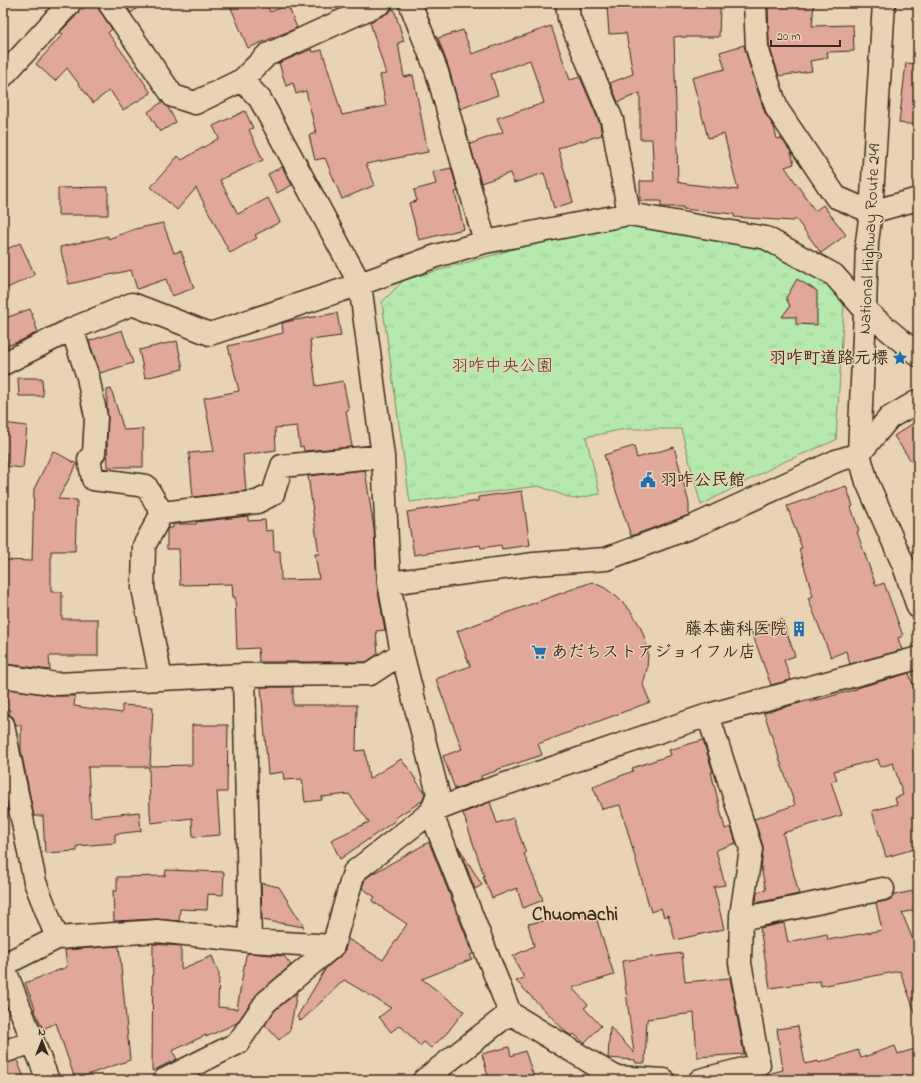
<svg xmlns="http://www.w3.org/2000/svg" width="921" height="1083" viewBox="0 0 921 1083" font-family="'Indie Flower','Klee One',sans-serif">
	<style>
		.grass { fill: url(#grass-tufts); stroke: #788a65 }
		.building { fill: #e0a89a; stroke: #3b2a1e }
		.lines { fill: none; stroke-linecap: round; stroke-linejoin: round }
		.minor-casing { stroke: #3b2a1e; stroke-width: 25 }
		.highway-casing { stroke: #3b2a1e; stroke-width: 25 }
		.minor { stroke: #e8d4b2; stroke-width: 22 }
		.highway { stroke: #e8d4b2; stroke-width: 22 }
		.labels { text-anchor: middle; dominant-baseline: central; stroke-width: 3; stroke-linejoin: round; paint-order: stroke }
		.street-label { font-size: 17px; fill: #3b2a1e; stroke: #e8d4b2 }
		.poi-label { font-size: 17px; font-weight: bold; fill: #3b2a1e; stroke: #e8d4b2; text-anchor: end }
		.park-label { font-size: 17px; fill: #473d2c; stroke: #e8d4b2 }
		.quarter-label { font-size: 19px; font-weight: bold; fill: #3b2a1e; stroke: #e8d4b2 }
	</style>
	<defs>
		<pattern id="grass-tufts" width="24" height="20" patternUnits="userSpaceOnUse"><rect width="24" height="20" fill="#b5eaac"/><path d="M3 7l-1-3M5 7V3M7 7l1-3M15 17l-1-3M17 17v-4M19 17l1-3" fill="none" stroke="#9dc994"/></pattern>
	</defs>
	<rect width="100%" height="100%" fill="#e8d4b2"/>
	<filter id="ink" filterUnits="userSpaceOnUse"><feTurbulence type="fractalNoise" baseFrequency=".025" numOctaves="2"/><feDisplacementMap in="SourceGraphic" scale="8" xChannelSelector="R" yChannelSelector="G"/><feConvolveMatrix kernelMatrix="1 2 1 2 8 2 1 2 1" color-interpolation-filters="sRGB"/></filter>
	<g filter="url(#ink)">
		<path class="grass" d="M614 221 762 242 819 273 844 304 836 440 781 463 701 505 681 429H625L586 437 600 494 573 499 539 486 410 502 382 302 404 280Z"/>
		<path class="building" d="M89 3H97L99 10 112 29 108 33 139 75 151 93 123 110 110 90 93 103 67 68 55 81 36 64 63 34 60 32Z
			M124 3H144L131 13Z
			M229 3H266L270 12 288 5 297 28 248 48Z
			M615 3H647V6H720L719 37H681V36L674 37 678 182H680V183L738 190 724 134 708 138 692 78 725 69 720 52 744 45 749 64 765 113 774 127 777 139 781 138 791 152 794 164 785 167 815 211 823 205 846 235 821 253 796 219 793 221 734 217V214L683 209V207H661V201H640V181H654L652 139H640V93L618 102 610 83 633 74 626 33 609 34 607 6Z
			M768 3H814L812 26 853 25 854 51 827 52 828 58 810 61 812 71 779 76 769 45Z
			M394 9 404 41 398 43 404 77 413 75 428 152 366 164 375 185 342 199 325 158 315 160 309 135 316 133 306 91 296 94 293 83 286 86 279 63 312 49 313 52 322 50 342 115 386 106 380 75 386 74 370 22 386 14 391 10Z
			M551 26 570 80 580 77 600 124 602 135 558 148 573 202 554 208 544 173 514 183 510 173 481 183 470 144 503 132 497 118 544 103 530 60 491 74 498 95 460 109 449 69 438 38 463 30 472 54Z
			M906 63 918 64V125L899 123Z
			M162 102 167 106 176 122 160 132 148 112Z
			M245 111 253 128 249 130 263 160 220 180 238 214 268 198 280 222 255 235 257 238 230 253 196 188 177 210 151 187 178 156 182 160 219 138 213 126Z
			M282 167 292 185 277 193 268 174Z
			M451 168 458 191 455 192 464 229 419 240 409 203 417 201 414 190 436 184 433 172Z
			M108 187V215H58V188Z
			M163 223 174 253 181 251 194 288 172 296 166 279 137 289 131 270 69 284 60 247 108 236V239L135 229Z
			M20 243 35 275 3 290V251Z
			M797 279 817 291V325L796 324V317H782L790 306 786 298Z
			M30 309 38 332 20 341 3 347V319Z
			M337 313 341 336 310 340 316 386 343 381 349 410 346 411 352 447 304 451 303 446 300 447 297 426 275 428 276 450 243 455 246 491 193 497 189 453 214 451 204 398 239 391 228 346 283 333 282 323 290 321Z
			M122 330 133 363 100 373 89 341Z
			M177 341 183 369 145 378 139 350Z
			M18 378H42L43 396H19Z
			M111 389 124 430 143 429V467H108L107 439 108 418 107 408V390Z
			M918 420V471L894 436Z
			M3 423 27 426 23 468 6 466 7 453H3Z
			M634 446 637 458 674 447 689 503V515L631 536 604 455Z
			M53 451 77 464 58 499 77 500 75 551H51V592H62V619H98V656H49L50 670 7 664V660H3V560L32 561 34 489Z
			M365 470 374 529 377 585 385 630 376 631 378 654 366 662H259L258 648 237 649 235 597H233L232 584 180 585 179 549H167V530L168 528H173V524H196V522L248 516V521L265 520 266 531 273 530 274 551H280L281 580 319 579 315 554H319L308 476Z
			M846 486 853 506 851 507 859 531 857 532 876 586 884 583 903 636 898 638 902 650 850 664 846 651 831 657 808 598 813 596 799 549 802 548 787 506Z
			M522 491 530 545 502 549 501 545 481 548 480 545 414 555 407 512 478 501V497Z
			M592 582 605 588 617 597 630 610 640 626 645 639 648 653 647 669 643 685 650 702 538 744 542 755 496 770V771L481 776 482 779 455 789 443 756 462 749 436 679 470 666 457 631Z
			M782 619 795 656 784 660 791 680 771 685 751 630Z
			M909 673 918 700V848L886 857 872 811 897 804 895 798 903 795 893 763 880 767 878 759 834 771 837 780 831 782 842 815 783 833 799 894 756 903 757 892 766 890 761 868 763 851V846L754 819 795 805 764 713 810 700V702L857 689V688Z
			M261 687H293V705H357L356 751 365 750 369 779 401 759 406 766H407L425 794 422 801 395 818 396 820 340 859 331 840 369 822 349 794 321 797 322 800 305 802 302 779 284 780 283 772 268 774Z
			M8 689 55 696H75L74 706 122 713V705L153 707 150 766 192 765V725H228L227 792H217L220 835 193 837 192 818 151 823 150 812 149 767H88L91 817 139 812 141 831 115 834V843L77 846V851L45 853 43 816H34L21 751V725H16L13 717 9 715 10 710 6 709Z
			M703 740 713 772H711L725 829 731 827 736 843 716 850 725 885 714 887 724 929 675 940 668 915 664 917 661 908 651 912 620 805 602 809 593 787 633 771 632 768 671 755 669 750Z
			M490 802 497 823 513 818 526 853 524 854 543 900 523 908 517 888 492 898 483 877 484 876 463 813Z
			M429 842 473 954 470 955 472 959 422 979 464 1011 447 1033 431 1048 424 1042 420 1046 400 1025 391 1032 379 1017 391 1008 344 980 301 1021 297 1017 326 968 344 953 348 939 383 960 407 924 372 901 375 897 362 888 365 879 372 874Z
			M458 846 482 885 475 889Z
			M166 870 224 872 223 895 208 894 207 910 180 909 179 921 156 919 114 921 113 891H117V877L165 876Z
			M261 883 279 887 304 927 262 920Z
			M918 890V909L902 913 918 952V1014L916 1015 900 971 821 986 820 981 770 988 760 928 784 923 788 942 827 934 828 940 882 930 876 903 886 901 891 899 894 895Z
			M594 911 614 975 572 988 588 1005 584 1008 601 1026 584 1043 574 1034 572 1036 567 1033 516 981 524 978 513 956 534 946 528 924Z
			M153 944 181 946V969L212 956 219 974 218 1007 237 1009 246 955 249 953 284 956 291 965 258 993 237 1023 206 1037V1035L172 1051 177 1059 152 1071Z
			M119 946 130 1060 75 1079 56 1023 43 1029 34 1009 35 1008 25 983 67 967 65 950Z
			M682 953 685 982 730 978 744 1054 697 1057 694 1013 647 1019 645 1063H636L635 1060 608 1058 610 1027 634 1053 622 961Z
			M297 993 290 1030 279 1040 265 1025 275 1010Z
			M798 1026 805 1064 818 1061 819 1063 858 1050 861 1058 895 1046 898 1054 918 1048V1080H768V1074L783 1070 777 1029Z
			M509 1047 511 1056 525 1051 535 1080H489L482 1054Z
			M17 1060 25 1080H3V1064Z"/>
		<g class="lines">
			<g class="minor-casing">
				<path id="minor" d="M109 3 173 96 195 103 242 80 267 55 381 3
					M410 3 437 72 485 242
					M567 3 569 18 612 120 629 214
					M755 3 757 47 761 61 777 109 836 197 871 212 918 199
					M3 76 70 3
					M242 80 260 99 360 284 383 456 389 583 402 653 438 794 431 812 510 1013 615 1077 664 1080
					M72 329 88 377 96 417 94 453 89 459 93 479 146 486 162 513
					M3 364 72 329 132 304 210 334 360 284 436 256 485 242 629 214 766 238 834 275 865 310 918 355
					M389 583 534 564 606 559 694 526 836 461 859 454 889 418 918 401
					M244 675 250 941
					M3 676 57 684 244 675 370 674 402 653
					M161 679 143 588 144 546 162 513 257 502 273 494 282 466 383 456
					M3 725 35 882 57 938
					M741 919 883 889
					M3 965 57 938 157 931 250 941 333 946
					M3 965 48 1080
					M3 1052 33 1042
					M164 1080 238 1043 266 1002 333 946 354 872 431 812 482 792 708 715 918 658
					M424 1080 510 1013
					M700 1080 759 1065 740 963 741 915 751 849 708 715"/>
			</g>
			<g class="highway-casing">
				<path id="highway" d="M884 3 871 212 867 242 865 310 859 454 867 482 904 566 918 607"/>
			</g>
			<use href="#minor" class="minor"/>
			<use href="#highway" class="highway"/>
		</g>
	</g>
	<defs>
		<g id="sight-bare" transform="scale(1.2)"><path d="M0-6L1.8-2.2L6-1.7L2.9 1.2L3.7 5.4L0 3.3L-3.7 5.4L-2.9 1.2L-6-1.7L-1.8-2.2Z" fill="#1f6fb2" stroke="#e8d4b2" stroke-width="2.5" paint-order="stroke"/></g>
		<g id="civic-bare" transform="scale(1.2)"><path d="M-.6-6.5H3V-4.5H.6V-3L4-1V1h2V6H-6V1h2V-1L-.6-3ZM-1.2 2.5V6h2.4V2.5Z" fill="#1f6fb2" stroke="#e8d4b2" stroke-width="2.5" paint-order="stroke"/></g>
		<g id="building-bare" transform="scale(1.2)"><path d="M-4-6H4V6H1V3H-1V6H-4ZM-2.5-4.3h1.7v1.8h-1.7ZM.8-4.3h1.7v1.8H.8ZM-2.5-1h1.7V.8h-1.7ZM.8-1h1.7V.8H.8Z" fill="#1f6fb2" stroke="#e8d4b2" stroke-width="2.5" paint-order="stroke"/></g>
		<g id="supermarket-bare" transform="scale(1.2)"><path d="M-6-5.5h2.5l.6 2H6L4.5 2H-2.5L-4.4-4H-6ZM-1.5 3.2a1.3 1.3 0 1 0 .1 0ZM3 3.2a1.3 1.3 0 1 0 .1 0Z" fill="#1f6fb2" stroke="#e8d4b2" stroke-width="2.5" paint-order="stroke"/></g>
	</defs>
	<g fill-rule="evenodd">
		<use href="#sight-bare" x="900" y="358"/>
		<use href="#civic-bare" x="648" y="480"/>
		<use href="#building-bare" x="799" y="629"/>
		<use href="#supermarket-bare" x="539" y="652"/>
	</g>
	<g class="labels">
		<g class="street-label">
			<text transform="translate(870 239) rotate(-87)">National Highway Route 249</text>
		</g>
		<g class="poi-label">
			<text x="888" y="358">羽咋町道路元標</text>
			<text x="660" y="480" text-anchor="start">羽咋公民館</text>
			<text x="787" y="629">藤本歯科医院</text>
			<text x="551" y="652" text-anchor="start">あだちストアジョイフル店</text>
		</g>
		<g class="park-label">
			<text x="502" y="366">羽咋中央公園</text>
		</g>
		<g class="quarter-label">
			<text x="575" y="915">Chuomachi</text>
		</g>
	</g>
	<rect width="921" height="1083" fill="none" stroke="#e8d4b2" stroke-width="16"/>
	<rect x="8" y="8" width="905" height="1067" fill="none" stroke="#3b2a1e" stroke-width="1.5" filter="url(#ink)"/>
	<g transform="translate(42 1041)" stroke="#e8d4b2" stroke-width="3" paint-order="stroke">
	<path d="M0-3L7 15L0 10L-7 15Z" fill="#3b2a1e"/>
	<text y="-6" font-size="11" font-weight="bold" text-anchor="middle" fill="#3b2a1e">N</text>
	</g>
	<path d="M771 40v6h69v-6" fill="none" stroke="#3b2a1e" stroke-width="2"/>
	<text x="777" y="40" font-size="12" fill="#3b2a1e" stroke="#e8d4b2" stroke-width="3" paint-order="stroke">20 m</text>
</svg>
